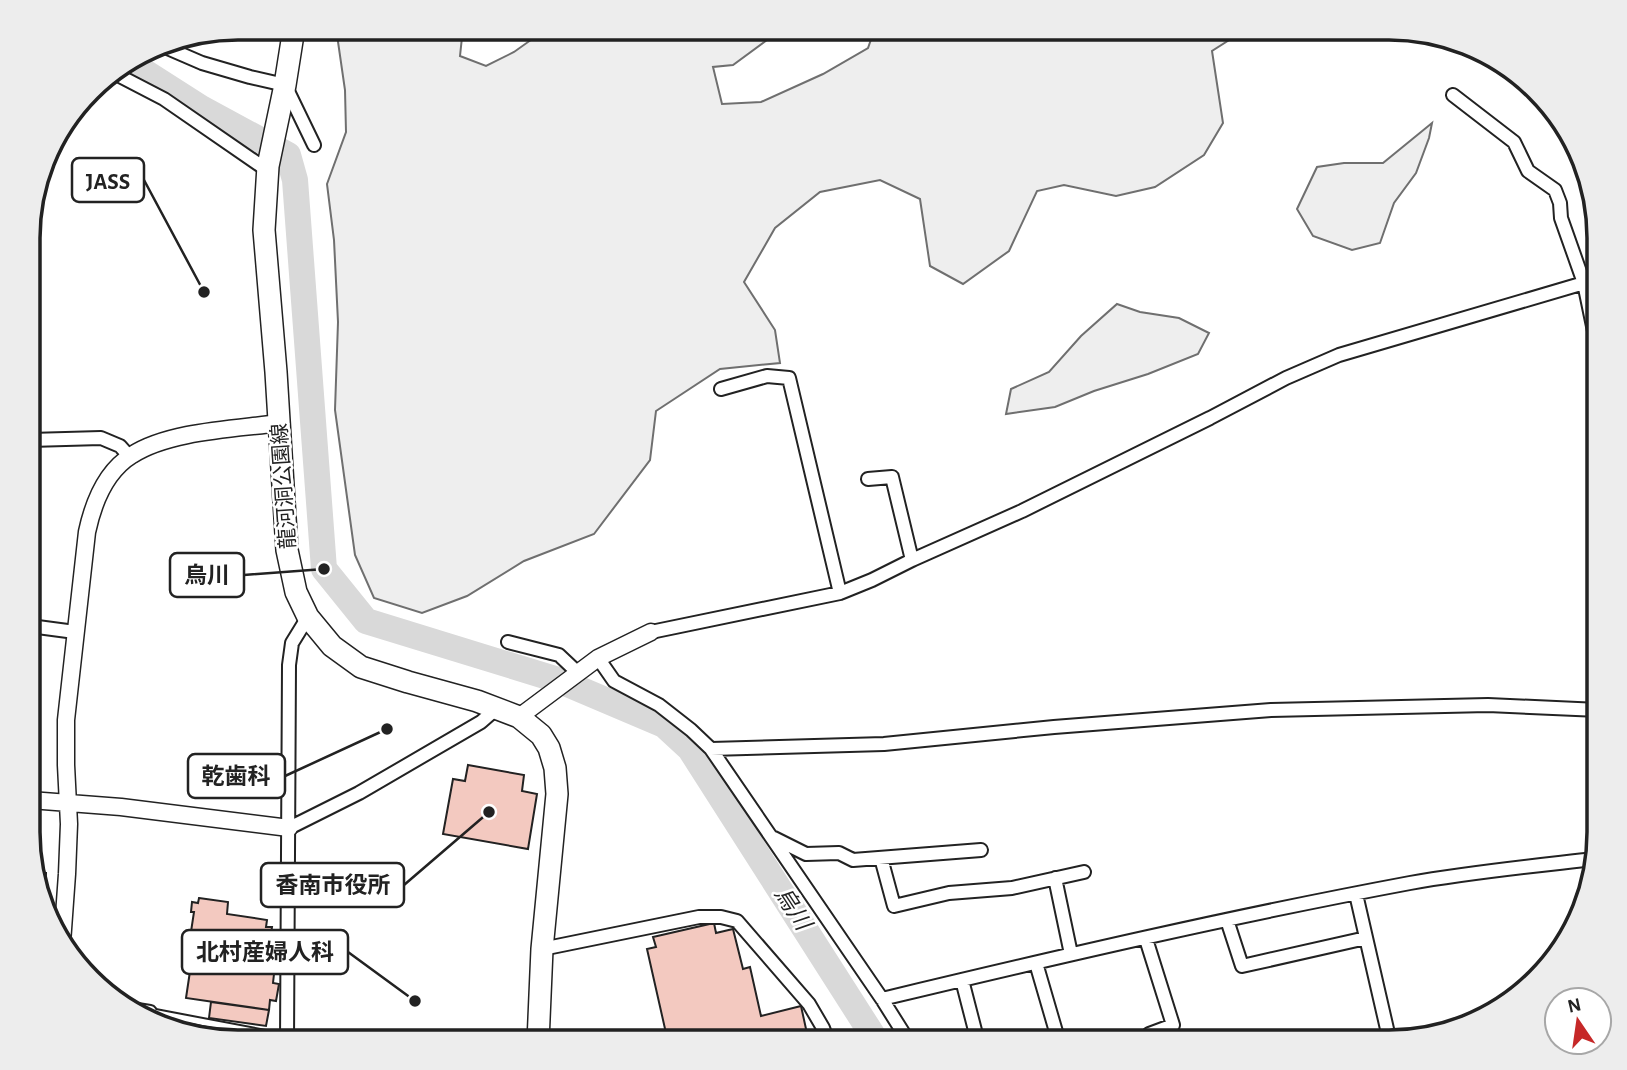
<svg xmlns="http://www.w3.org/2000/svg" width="1627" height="1070" viewBox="0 0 1627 1070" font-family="'Alegreya Sans','Noto Sans JP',sans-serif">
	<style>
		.green { fill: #eee; stroke: #6f6f6f; stroke-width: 2 }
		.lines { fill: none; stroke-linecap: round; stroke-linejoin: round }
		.river { stroke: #d9d9d9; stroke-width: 26 }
		.building { fill: #f3c9c0; stroke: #222; stroke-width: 2 }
		.service-casing { stroke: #222; stroke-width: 10 }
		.minor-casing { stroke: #222; stroke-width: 16 }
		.tertiary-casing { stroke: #222; stroke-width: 19 }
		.primary-casing { stroke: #222; stroke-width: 24 }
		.service { stroke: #fff; stroke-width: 6 }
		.minor { stroke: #fff; stroke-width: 12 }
		.tertiary { stroke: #fff; stroke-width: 16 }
		.primary { stroke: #fff; stroke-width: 21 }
		.labels { text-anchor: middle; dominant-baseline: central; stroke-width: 5; stroke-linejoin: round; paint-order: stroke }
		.street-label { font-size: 21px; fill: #222; stroke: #fff }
		.water-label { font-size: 23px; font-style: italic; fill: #222; stroke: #fff }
		.rim { fill: none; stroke: #222; stroke-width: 3.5 }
		.leader { fill: none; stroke: #222; stroke-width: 2.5 }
		.callout-dot { fill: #222; stroke: #fff; stroke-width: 2.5 }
		.callout { fill: #fff; stroke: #222; stroke-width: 2.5 }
		.callout-label { font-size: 23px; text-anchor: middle; font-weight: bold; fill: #222 }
	</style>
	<rect width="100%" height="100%" fill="#fff"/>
	<path class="green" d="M336 28H463L460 56 486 66 514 52 535 37 545 32 536 28H773L769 30 767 40 733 65 713 67 722 104 761 102 823 74 868 48 875 28H1248L1212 51 1223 123 1204 155 1155 187 1116 196 1064 185 1037 191 1009 251 963 284 930 266 920 199 880 180 820 192 775 228 744 282 775 330 780 363 720 369 656 411 650 460 594 534 524 561 467 596 422 613 374 598 355 555 335 410 338 322 334 240 327 184 346 132 345 90Z
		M1432 123 1429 138 1416 173 1394 203 1380 243 1352 250 1313 236 1297 209 1317 167 1344 163H1383Z
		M1117 304 1140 312 1179 318 1209 333 1198 354 1148 374 1094 391 1055 407 1006 414 1011 389 1049 372 1081 336Z"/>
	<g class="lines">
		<path class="river" d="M129 62 201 108 288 155 295 180 324 569 366 621 558 680 664 725 690 749 877 1042"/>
	</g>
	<path class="building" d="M468 765 524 775 522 791 537 794 528 849 443 834 453 779 465 781Z
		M31 861 41 862 40 873H46L45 887H39Z
		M199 898 228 902 227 914 267 920 266 927H272L267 961 261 960 260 968 249 966 248 971 274 974 273 983 279 984 276 1001 270 1000 269 1010 186 998 192 958H187L194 912H191L192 902 198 903Z
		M714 923 716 933 733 929 743 969 750 967 761 1016 801 1006 808 1038 790 1042H668L647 949 656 947 653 937Z
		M211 1002 269 1010 266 1026 209 1018Z"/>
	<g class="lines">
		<g class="service-casing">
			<path id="service" d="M150 1012 287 1038"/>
		</g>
		<g class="minor-casing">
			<path id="minor" d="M158 44 202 63 250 77 285 85 314 145
				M112 72 164 99 267 170
				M1453 95 1514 142 1528 171 1555 190 1560 203 1561 218 1584 283 1599 355
				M721 389 767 376 789 378 840 593
				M30 440 101 438 120 446 129 456
				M868 479 892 477 912 560
				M30 626 75 632
				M651 632 840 593 872 580 912 560 1022 511 1210 418 1286 378 1339 355 1584 283 1599 277
				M508 642 559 655 577 672
				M598 658 614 681 659 705 691 730 711 749 882 999 909 1042
				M711 749 884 744 1054 727 1271 710 1488 705 1599 710
				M289 828 359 793 481 722 497 708
				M774 838 806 854 839 853 853 860 981 850
				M881 858 894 906 949 893 1012 888 1084 872
				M1055 878 1071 954
				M1356 894 1390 1042
				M1227 920 1242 966 1366 938
				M1146 939 1173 1025 1149 1034 1151 1042
				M542 949 699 917H721L737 921 809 1004 823 1028 828 1042
				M1036 963 1059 1042
				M962 980 978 1042
				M882 999C1057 957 1233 916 1410 883 1471 872 1533 866 1594 859
				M125 1008 150 1012
				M287 1042 289 665 292 643 308 617"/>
		</g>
		<g class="tertiary-casing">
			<path id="tertiary" d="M519 717 598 658 651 632
				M30 800 121 807 289 828
				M62 943 67 874 69 824 66 765V720L87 532C93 504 106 471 132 455 169 431 235 429 279 423"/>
		</g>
		<g class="primary-casing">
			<path id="primary" d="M294 28 285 85 268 166 264 230 276 372 287 550 296 592 308 617 332 646 361 667 408 682 477 701 519 717 541 735 549 748 555 768 557 794 542 949 538 1042"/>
		</g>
		<use href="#service" class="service"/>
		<use href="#minor" class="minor"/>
		<use href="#tertiary" class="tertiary"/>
		<use href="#primary" class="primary"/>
	</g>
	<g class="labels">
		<g class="street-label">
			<text transform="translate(284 486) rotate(-94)">龍河洞公園線</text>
		</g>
		<g class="water-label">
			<text transform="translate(792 909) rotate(57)">烏川</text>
		</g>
	</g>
	<path d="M0 0H1627V1070H0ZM238 40H1389A198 198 0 0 1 1587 238V832A198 198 0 0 1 1389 1030H238A198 198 0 0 1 40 832V238A198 198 0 0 1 238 40Z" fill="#ededed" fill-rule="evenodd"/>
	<path class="rim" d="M238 40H1389A198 198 0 0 1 1587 238V832A198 198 0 0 1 1389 1030H238A198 198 0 0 1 40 832V238A198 198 0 0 1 238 40Z"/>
	<path class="leader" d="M204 292L144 180M324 569L244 575M387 729L285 776M489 812L404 885M415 1001L348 952"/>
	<g class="callout-dot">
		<circle cx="204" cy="292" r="7"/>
		<circle cx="324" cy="569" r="7"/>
		<circle cx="387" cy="729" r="7"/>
		<circle cx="489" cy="812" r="7"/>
		<circle cx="415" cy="1001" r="7"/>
	</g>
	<g class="callout">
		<rect x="72" y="158" width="72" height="44" rx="7"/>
		<rect x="170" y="553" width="74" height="44" rx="7"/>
		<rect x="188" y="754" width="97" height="44" rx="7"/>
		<rect x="261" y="863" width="143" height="44" rx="7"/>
		<rect x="182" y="930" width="166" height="44" rx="7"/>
	</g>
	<g class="callout-label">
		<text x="108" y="189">JASS</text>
		<text x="207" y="583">烏川</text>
		<text x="236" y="784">乾歯科</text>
		<text x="333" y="893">香南市役所</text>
		<text x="265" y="960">北村産婦人科</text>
	</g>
	<g transform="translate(1578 1021) rotate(347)"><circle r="33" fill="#ffffff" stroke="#a7a7a7" stroke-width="2"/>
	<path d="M0-5L12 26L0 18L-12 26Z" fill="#c62828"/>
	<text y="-10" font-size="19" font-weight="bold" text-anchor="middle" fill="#222222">N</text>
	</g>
</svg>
